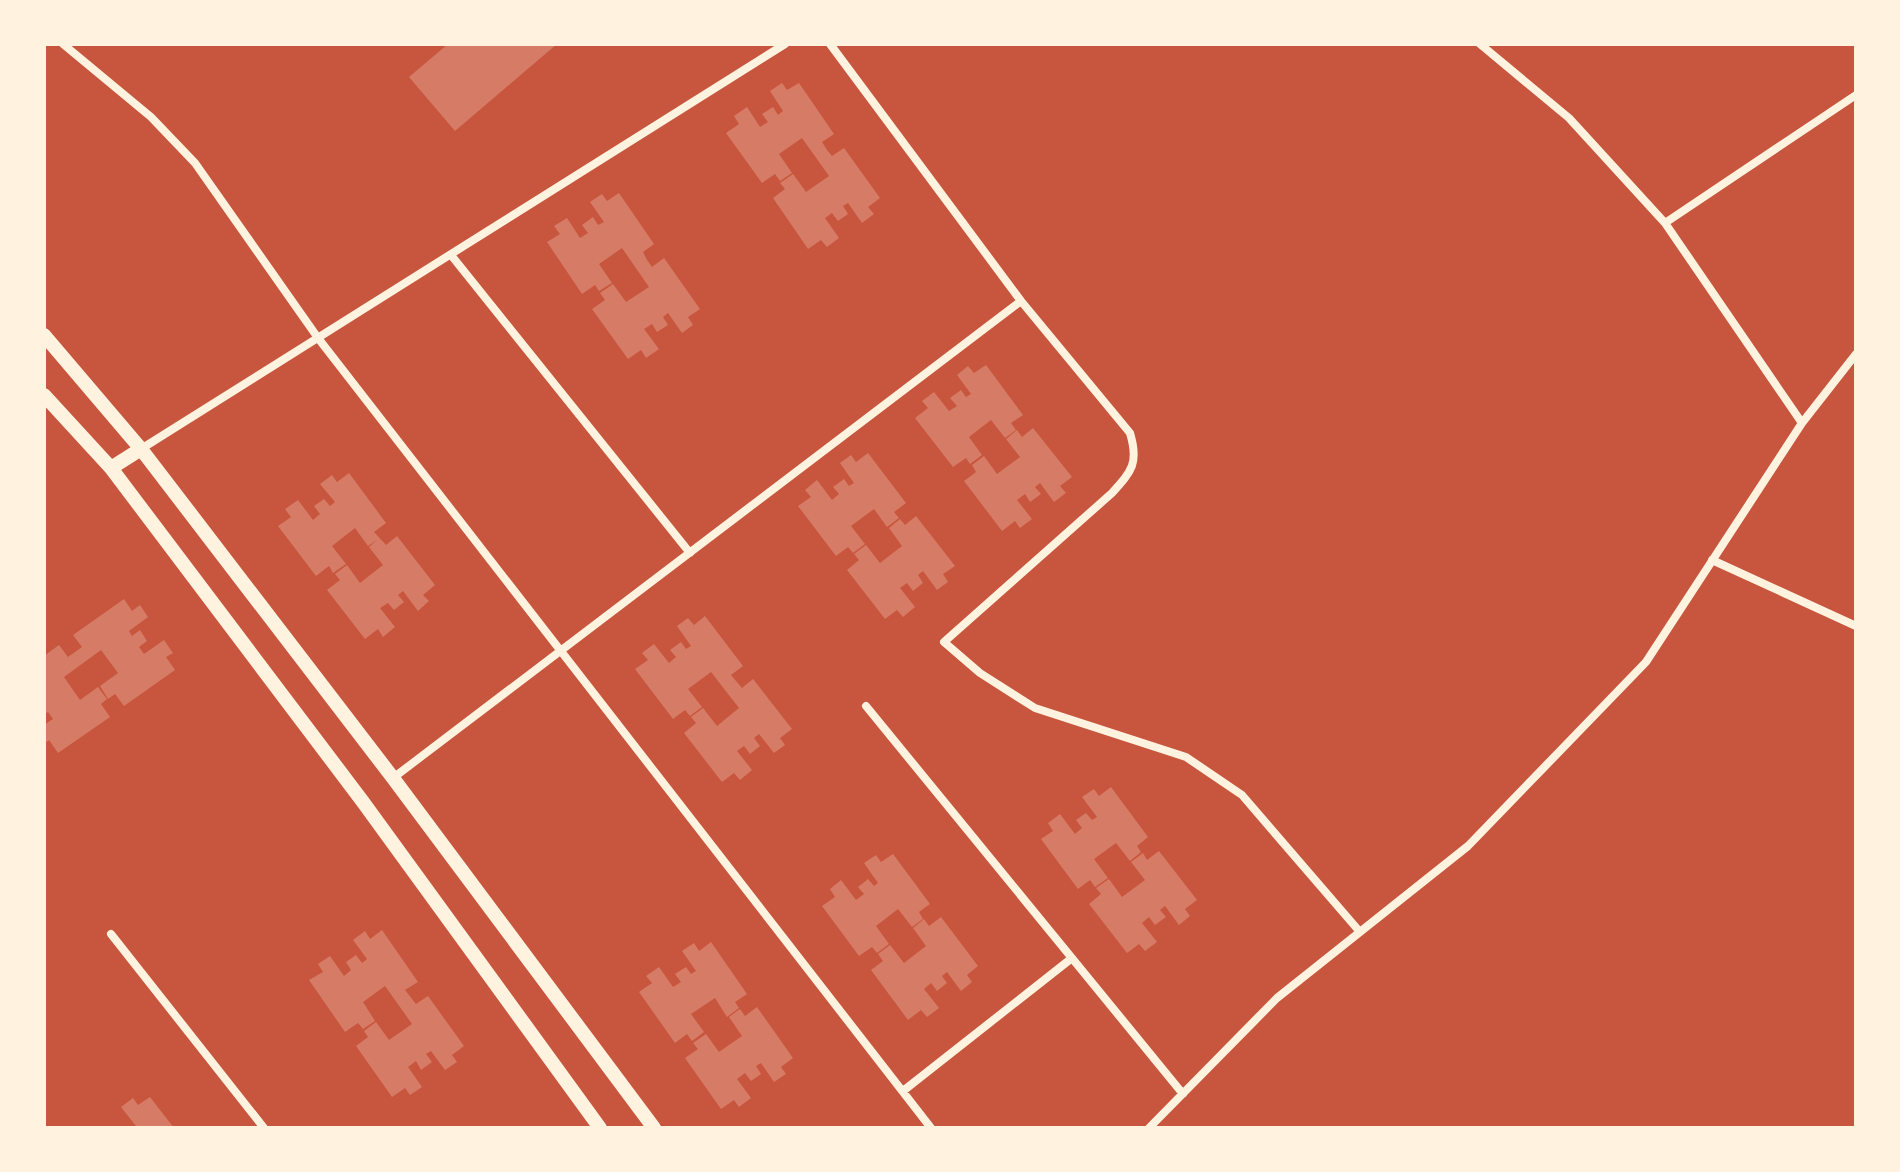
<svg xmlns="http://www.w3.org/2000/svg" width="1900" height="1172" viewBox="0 0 1900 1172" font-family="Barlow,sans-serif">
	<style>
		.building { fill: #d67c66 }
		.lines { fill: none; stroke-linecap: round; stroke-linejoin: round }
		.minor { stroke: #fff3e0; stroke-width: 8 }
		.tertiary { stroke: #fff3e0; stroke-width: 14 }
	</style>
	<rect width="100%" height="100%" fill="#c8553d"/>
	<path class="building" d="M448 44H557L455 131 409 77Z
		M782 83 787 90 799 83 834 134 822 142 827 150 832 156 844 148 880 198 868 207 874 214 862 223 848 203 843 206 848 214 838 221 832 213 825 218 839 238 827 247 821 240 808 249 773 198 785 189 780 183 793 174 806 192 829 176 802 138 779 154 792 173 780 181 775 174 762 183 726 133 739 124 734 116 747 107 760 127 768 122 762 114 773 107 778 115 783 111 770 91Z
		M619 193 654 244 643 252 647 260 652 267 664 258 700 309 688 317 693 325 682 333 668 313 663 317 668 325 657 332 652 324 644 329 659 349 646 358 641 350 628 359 592 309 605 300 600 293 613 284 626 302 649 287 622 248 599 264 612 283 599 291 595 285 582 294 547 242 560 234 554 226 567 218 580 238 588 233 582 225 593 217 598 225 604 222 590 202 602 194 607 201Z
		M986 365 1023 415 1011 423 1016 430 1005 438 991 420 969 437 982 455 970 464 966 458 953 467 915 418 928 408 922 401 934 392 949 411 957 406 950 398 961 390 966 397 971 394 957 375 968 366 974 373Z
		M1033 428 1072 477 1060 486 1066 493 1054 502 1040 483 1035 487 1041 494 1030 502 1025 494 1017 500 1032 519 1020 528 1015 521 1002 531 964 481 976 472 972 465 984 456 997 474 1020 457 1006 439 1017 430 1022 437Z
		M868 453 906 503 894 512 899 518 887 527 874 509 851 526 865 544 853 553 848 547 836 556 798 506 811 497 805 490 817 480 832 500 839 494 833 487 844 479 849 486 854 483 840 463 851 455 856 462Z
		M349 473 386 523 374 532 386 545 397 536 435 585 423 595 429 601 418 611 403 591 398 595 404 602 394 610 388 603 380 608 395 627 383 637 378 629 365 639 327 590 340 580 335 574 347 565 360 583 383 565 369 547 377 540 368 546 355 528 332 546 346 564 333 573 329 566 316 576 278 526 291 517 285 509 298 500 313 520 320 514 314 506 324 499 330 506 335 502 320 484 332 475 337 482Z
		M916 516 955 566 943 574 948 582 937 590 923 571 918 575 923 583 913 591 907 583 900 588 915 607 903 617 897 610 885 619 847 570 859 560 854 554 866 545 880 563 902 546 889 528 900 519 905 525Z
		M124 599 132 611 140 605 148 617 129 631 132 636 140 630 147 641 139 647 144 654 164 640 173 653 166 657 175 670 124 706 115 694 108 699 100 686 118 673 101 650 64 677 80 700 98 687 107 699 101 704 110 717 58 753 49 740 44 744V725L53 719 48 712 44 714V656L59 645 68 657 82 647 73 635Z
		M705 616 743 666 731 675 736 681 742 688 753 679 792 729 780 738 785 745 774 753 759 734 754 738 760 746 750 754 744 746 737 751 752 770 740 780 734 773 722 782 684 733 696 723 691 717 703 708 717 726 739 708 711 672 688 689 702 707 690 716 685 710 673 719 635 669 648 660 642 653 654 644 669 663 676 657 670 650 681 642 686 649 691 646 677 626 688 618 694 625Z
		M1111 787 1148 837 1137 846 1141 852 1130 861 1116 843 1094 859 1108 878 1095 887 1090 880 1078 889 1041 839 1053 831 1048 823 1060 814 1075 834 1082 828 1076 820 1086 813 1092 820 1097 817 1082 797 1094 789 1099 796Z
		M1159 851 1197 900 1185 909 1190 916 1179 925 1165 906 1160 910 1166 917 1155 925 1149 917 1142 923 1157 942 1145 951 1139 944 1127 953 1089 904 1101 894 1096 888 1109 879 1122 897 1145 880 1131 862 1143 853 1147 860Z
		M893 854 930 904 919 912 923 919 912 927 898 909 876 926 889 944 877 953 872 947 859 956 822 906 835 897 830 889 841 880 856 900 864 894 858 887 868 879 874 886 878 883 864 863 876 855 881 862Z
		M941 917 978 966 967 975 972 982 961 991 947 972 942 976 947 983 937 991 931 983 924 989 939 1008 927 1017 921 1010 908 1020 871 970 883 961 878 954 890 945 904 963 926 946 913 928 924 919 929 926Z
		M382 930 418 982 405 990 416 1004 428 996 464 1046 452 1055 457 1062 445 1070 431 1051 426 1054 432 1062 421 1070 416 1061 408 1067 422 1087 410 1095 405 1088 392 1097 356 1046 368 1037 364 1031 376 1022 389 1040 412 1024 385 986 363 1002 375 1021 363 1029 358 1023 345 1032 309 980 323 972 318 964 330 956 344 976 351 970 346 962 356 955 362 963 367 959 353 940 365 931 370 939Z
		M711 942 747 994 735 1002 739 1008 727 1017 715 998 691 1014 704 1032 692 1041 687 1034 675 1043 639 992 652 983 646 976 659 967 673 987 681 982 675 974 686 967 691 974 696 971 682 951 694 943 699 951Z
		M757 1007 793 1058 781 1067 786 1074 774 1082 761 1063 756 1066 761 1074 751 1081 745 1073 737 1079 751 1098 739 1107 734 1100 721 1109 685 1058 698 1049 693 1043 706 1034 719 1052 742 1036 729 1017 740 1009 745 1016Z
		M150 1097 174 1128H133L136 1126 121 1107 133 1098 138 1105Z"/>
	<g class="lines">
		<path class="minor" d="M63 44 151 117 195 163 318 338 931 1128
			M830 44 1021 301 1130 433C1139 463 1132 471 1112 493L944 642 980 673 1035 708 1186 757 1242 795 1360 932
			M1480 44 1569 118 1665 223 1802 423
			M1665 223 1856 95
			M451 255 690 553
			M141 449 785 44
			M1712 560 1856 626
			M866 706 1183 1094
			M393 778 1021 301
			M111 934 264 1128
			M903 1091 1072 958
			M1149 1128 1277 998 1468 846 1646 662 1802 423 1856 354"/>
		<path class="tertiary" d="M44 335 141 449 393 778 654 1128
			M44 395 111 468 363 802 600 1128
			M111 468 141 449"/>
	</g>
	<rect width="1900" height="1172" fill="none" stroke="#fff3e0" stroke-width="92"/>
</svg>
